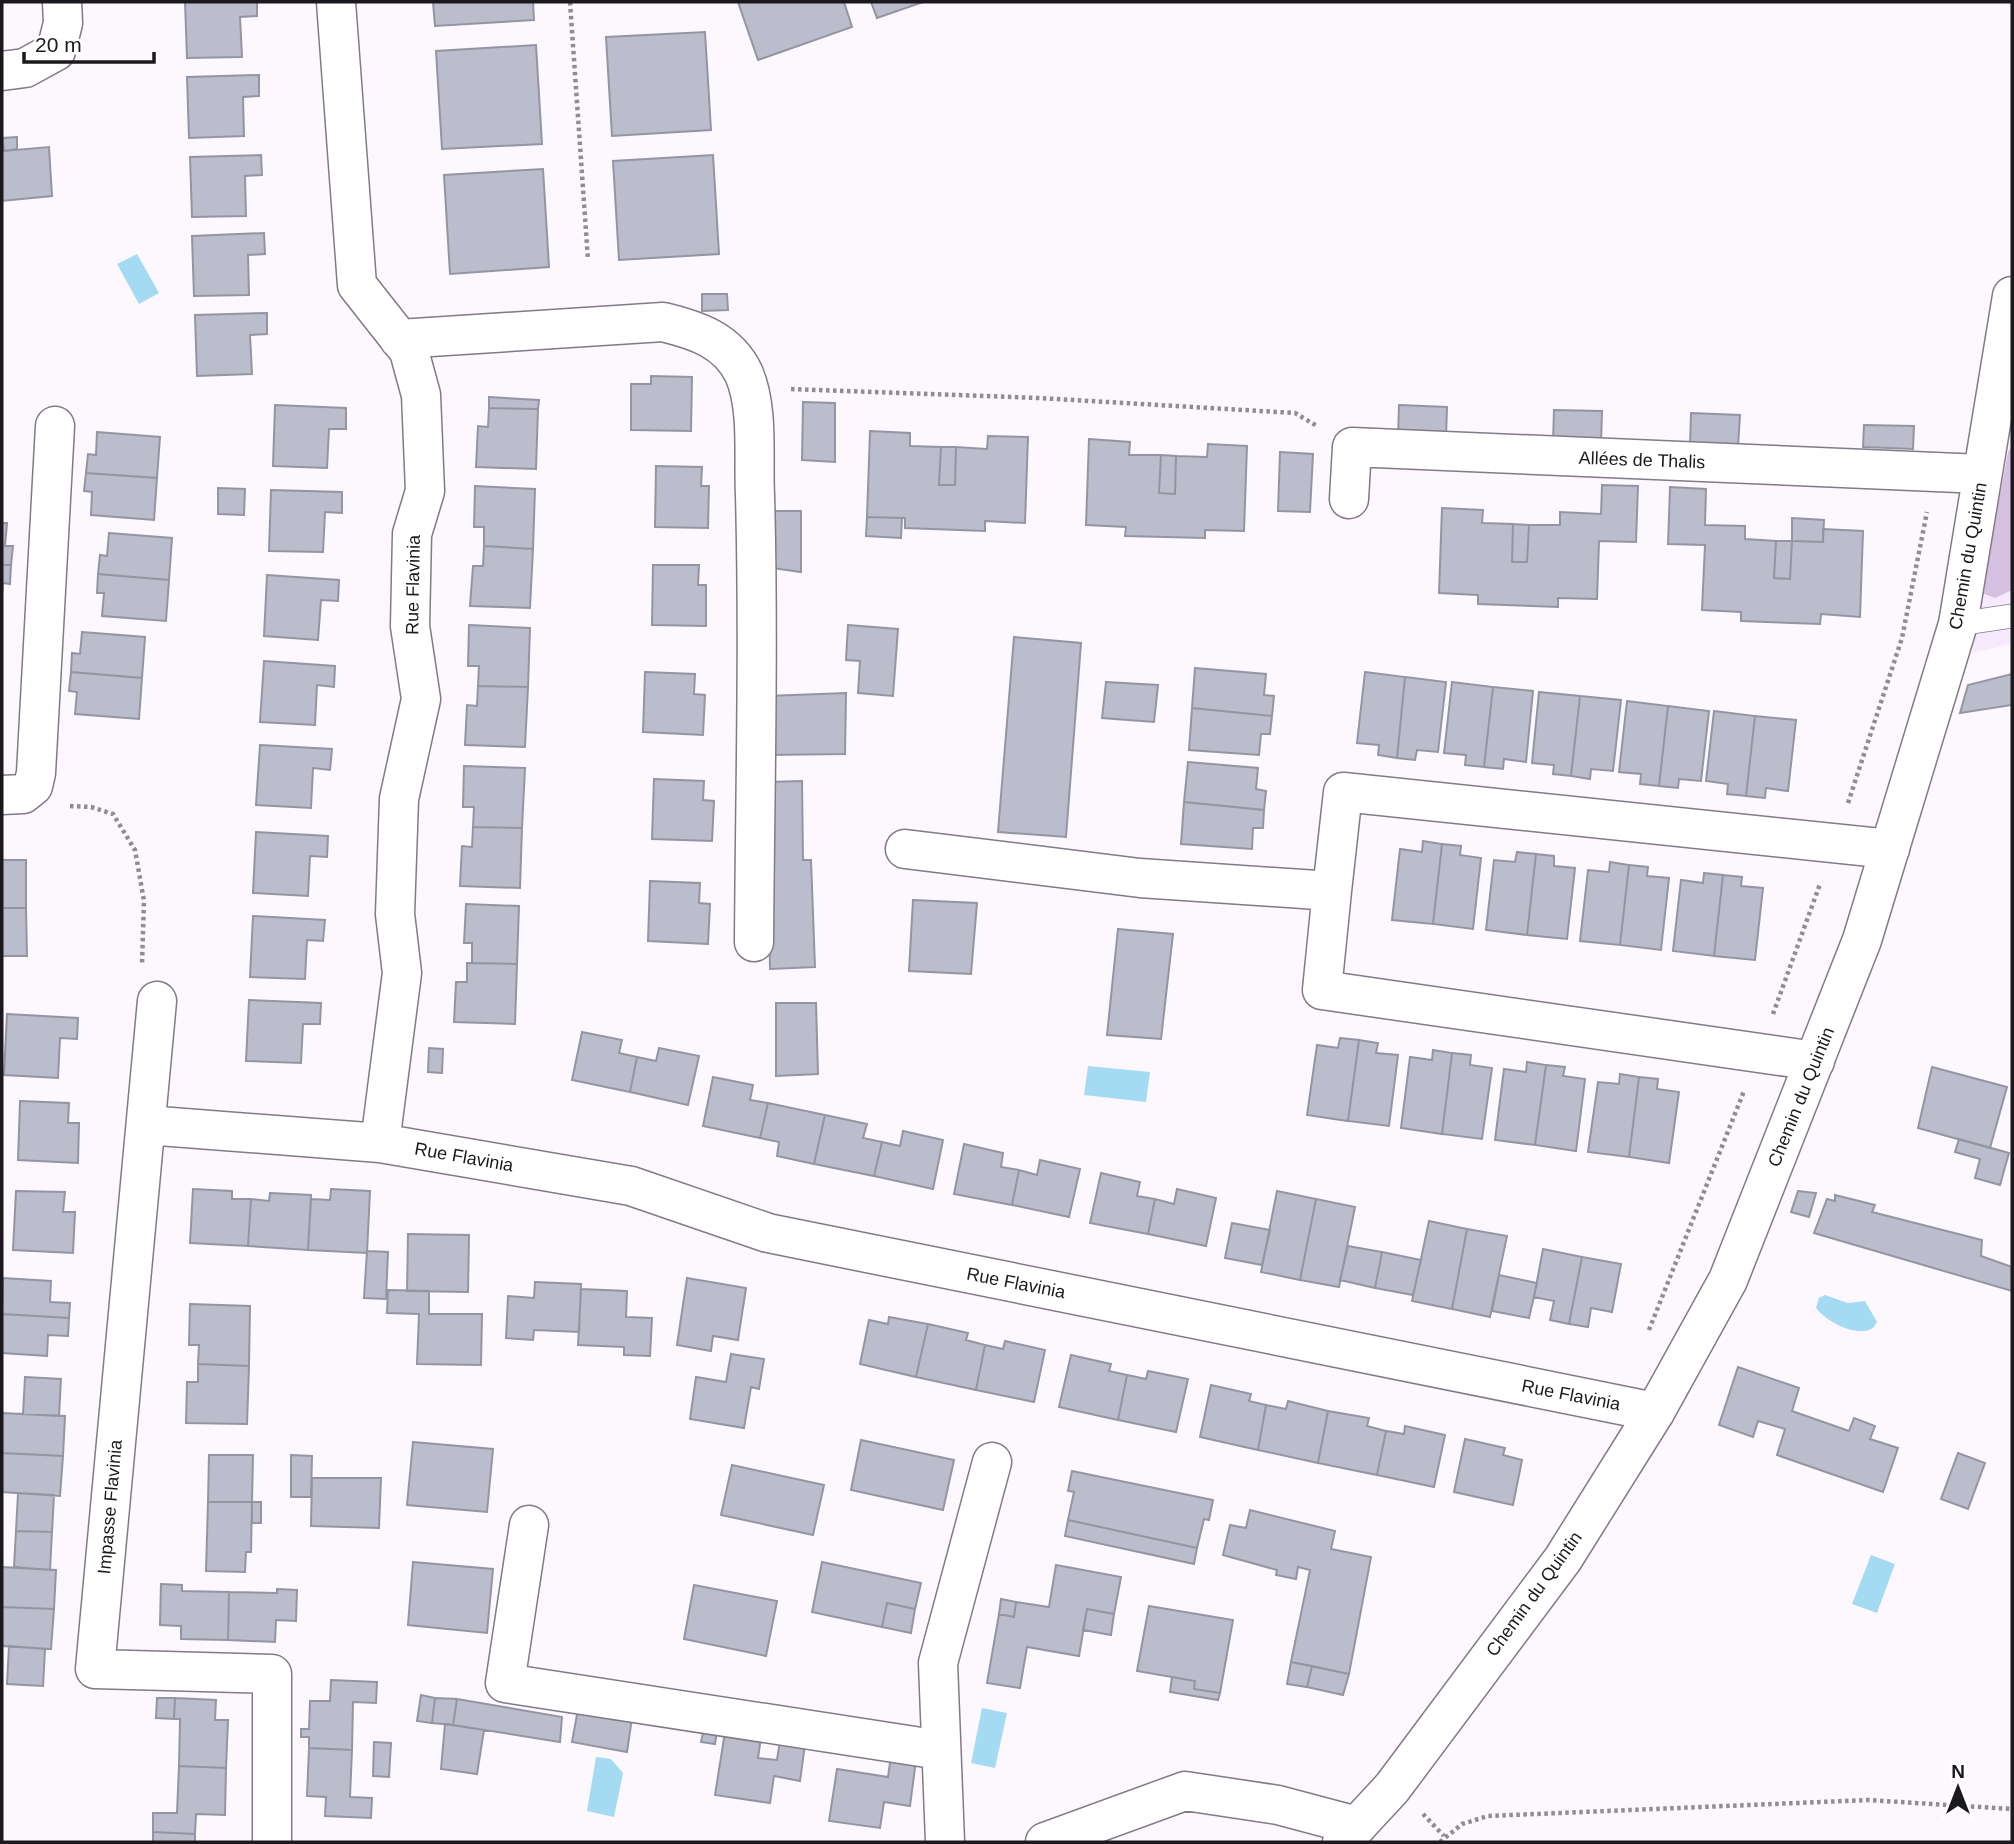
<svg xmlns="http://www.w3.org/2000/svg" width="2014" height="1844" viewBox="0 0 2014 1844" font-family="Helvetica,sans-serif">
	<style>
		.built { fill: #f7eafe }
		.green { fill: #d6c0e2 }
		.water { fill: #a4daf2 }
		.building { fill: #bbbdcc; stroke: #9495a3; stroke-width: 2 }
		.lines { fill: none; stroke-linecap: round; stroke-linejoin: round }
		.service-casing { stroke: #827a86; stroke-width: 25 }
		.minor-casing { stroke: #827a86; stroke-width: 41 }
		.tertiary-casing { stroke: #827a86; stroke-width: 41 }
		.path { stroke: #908c92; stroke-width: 4.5; stroke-dasharray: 3.5 3.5; stroke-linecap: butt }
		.service { stroke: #fff; stroke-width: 23 }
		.minor { stroke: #fff; stroke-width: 38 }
		.tertiary { stroke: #fff; stroke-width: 38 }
		.labels { text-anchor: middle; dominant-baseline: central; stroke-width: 5; stroke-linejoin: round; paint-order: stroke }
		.street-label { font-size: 18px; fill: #1c191e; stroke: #fff }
	</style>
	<rect width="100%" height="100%" fill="#fcf8fe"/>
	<path class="built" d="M2012 431V644L1972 653Z"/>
	<path class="green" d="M2012 447V590L1995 598 1982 593 2008 452Z"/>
	<path class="water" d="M137 254 159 293 139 304 117 264Z
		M1088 1066 1150 1072 1146 1102 1084 1095Z
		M1825 1295 1848 1303 1865 1301 1877 1322 1873 1328C1857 1338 1827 1322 1816 1308L1819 1298Z
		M1871 1555 1895 1564 1877 1613 1852 1604Z
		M982 1708 1007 1713 995 1768 971 1763Z
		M596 1757 611 1759 623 1773 614 1817 587 1811Z"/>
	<path class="building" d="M185 2H257V16L240 17 242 57 187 58Z
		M433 2H533L534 20 435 26Z
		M738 2H844L852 27 758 60Z
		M871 2H923L877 18Z
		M705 32 711 130 612 136 606 37Z
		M536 45 542 144 442 149 436 51Z
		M259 75V96L243 97 244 136 189 138 187 77Z
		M17 137V149L4 151 2 138Z
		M2 138 4 151 49 147 52 196 2 201Z
		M261 155 262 175 245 176 246 216 192 217 190 157Z
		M713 155 719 254 619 260 613 161Z
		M543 169 549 267 450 274 444 175Z
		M264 233 265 254 248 255 249 295 194 296 192 236Z
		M702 294H727L728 310 702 311Z
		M267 313V334L250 335 252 374 197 376 195 315Z
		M651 376 692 377 691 431 631 430V384H651Z
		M489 397 539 400 538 409 489 408Z
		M803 402 835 403V462L802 460Z
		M275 405 346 408V429H329L327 468 273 466Z
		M1399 405 1447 407 1446 439 1398 438Z
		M489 408 538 409 536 469 476 467 478 426 488 427Z
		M1554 410 1602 411 1601 444 1553 442Z
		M1691 413 1740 415 1738 447 1690 446Z
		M1864 425 1914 426 1913 449 1863 447Z
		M870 431 910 433V446L941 447 939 485H955L956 447 987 449 988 436 1028 437 1025 523 985 521V531L905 528V518L867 517Z
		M97 432 160 437 157 478 86 473 88 454 96 455Z
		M1089 439 1130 442 1129 455H1161L1159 493 1175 494 1176 456 1207 457 1208 444 1247 446 1244 531 1205 530V538L1125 536 1126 527 1086 525Z
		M941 447H956L955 485H939Z
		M1280 452 1313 454 1310 512 1278 511Z
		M1161 455 1176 456 1175 494 1159 493Z
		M656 466 702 467 701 486H709L708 528 655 527Z
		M86 473 157 478 154 520 91 515 92 492 84 491Z
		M1602 485 1638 486 1636 542 1599 541 1597 599 1558 598V607L1478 604V595L1439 593 1442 508 1483 510 1482 523 1513 524 1512 562H1527L1529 525H1560V512L1601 514Z
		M475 486 535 489 533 549 484 546V527H474Z
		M1670 487 1706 489 1705 525 1745 526V539L1776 541 1774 578 1790 579 1792 541 1823 542V529L1863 531 1860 617 1821 614 1820 624 1741 621V612L1702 610 1705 545 1668 544Z
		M218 488 245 489 244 515 218 514Z
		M271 490 342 492V513L325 512 323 552 269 551Z
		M765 511H801V572L765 567Z
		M867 517 902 518 901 538 866 536Z
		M1792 518 1824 520 1823 542 1792 541Z
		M2 523H7L5 546H13L11 565H2Z
		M1513 524 1529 525 1527 562H1512Z
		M109 533 172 538 169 580 98 574 100 555 107 556Z
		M1776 541H1792L1790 579 1774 578Z
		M484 546 533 549 530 608 470 606 473 566H483Z
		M2 565H11L10 584 3 583 2 595Z
		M653 565H699L698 585H706V626L652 625Z
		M98 574 169 580 166 621 102 616 104 593H97Z
		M267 575 339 580 338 601 321 600 318 640 264 636Z
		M469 625 530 628 528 687 478 686 479 666H468Z
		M848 625 898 629 893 696 858 693 860 661 846 660Z
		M82 632 145 637 142 678 71 672 72 653 80 654Z
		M1014 637 1081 643 1066 837 998 832Z
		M264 661 335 666 334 687 317 685 315 725 260 722Z
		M1195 668 1266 674 1264 695 1274 696 1272 716 1192 708Z
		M71 672 142 678 139 719 75 714 77 692 69 691Z
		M645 672 695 674 694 694 705 695 703 735 643 732Z
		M1365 672 1405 677 1397 758 1378 755 1379 745 1357 743Z
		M2012 674V705L1960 713 1968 685Z
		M1405 677 1446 682 1438 752 1417 750 1415 760 1397 758Z
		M1106 682 1158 685 1154 722 1102 718Z
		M1452 682 1493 687 1484 767 1465 765 1466 755 1444 753Z
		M478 686 528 687 525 747 465 745 467 705 477 706Z
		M1493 687 1533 691 1526 762 1504 759 1503 769 1484 767Z
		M1539 692 1580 696 1571 776 1553 774 1554 765 1532 763Z
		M846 693 845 754 766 755V696Z
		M1580 696 1621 700 1613 771 1591 769 1590 779 1571 776Z
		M1627 701 1668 706 1659 786 1640 784 1641 774 1619 772Z
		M1668 706 1709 711 1701 781 1679 779 1678 788 1659 786Z
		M1192 708 1272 716 1270 734H1261L1259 755 1189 750Z
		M1714 711 1755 716 1746 796 1727 794 1728 784 1706 781Z
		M1755 716 1796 720 1788 791 1766 788 1765 798 1746 796Z
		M260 745 332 749 330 770 313 768 311 808 256 805Z
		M1188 762 1258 768 1256 789 1266 791 1264 810 1184 802Z
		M464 766 525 768 522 828 473 827 474 807H463Z
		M654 779 704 781 703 800 714 801 712 841 652 839Z
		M802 781 803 860H811L815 967 770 969 767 782Z
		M1184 802 1264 810 1263 828H1253L1252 849 1181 844Z
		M473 827 522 828 520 888 460 886 462 846 472 847Z
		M256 832 328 836 327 857 310 856 308 896 253 893Z
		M1423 841 1442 844 1433 924 1392 920 1400 849 1422 852Z
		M1442 844 1461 846 1460 855 1481 858 1473 929 1433 924Z
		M1517 852 1536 854 1527 935 1486 930 1494 860 1515 862Z
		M1536 854 1554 856V866L1575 868 1567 939 1527 935Z
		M2 860H26V908H2Z
		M1610 862 1629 865 1620 945 1580 941 1588 870 1609 872Z
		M1629 865 1648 867 1647 876 1669 878 1661 950 1620 945Z
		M1704 873 1723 875 1714 956 1673 951 1681 880 1703 883Z
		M1723 875 1742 877 1741 886 1763 888 1755 960 1714 956Z
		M650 881 700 883 699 903 710 904 708 944 648 941Z
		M913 900 977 903 971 974 909 971Z
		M466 904 519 906 517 964 472 963V943H464Z
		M2 908H26L27 956H2Z
		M253 916 325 920 323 941 307 940 305 979 250 977Z
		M1118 929 1173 934 1161 1039 1107 1035Z
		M467 963 517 964 515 1024 454 1022 456 982H467Z
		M249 1000 321 1003 320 1024H303L301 1063 246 1061Z
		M776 1003H816L818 1074 776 1076Z
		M7 1014 78 1018 77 1039 60 1038 58 1078 4 1075Z
		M582 1032 622 1040 619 1053 637 1057 630 1092 572 1080Z
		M1340 1038 1359 1040 1348 1121 1307 1115 1317 1045 1338 1048Z
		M1359 1040 1378 1043 1376 1053 1398 1055 1389 1126 1348 1121Z
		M429 1048 443 1049 442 1073 428 1072Z
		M659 1048 699 1056 688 1105 630 1092 637 1057 656 1061Z
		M1433 1050 1452 1053 1442 1134 1401 1128 1410 1057 1432 1060Z
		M1452 1053 1471 1055 1470 1065 1492 1068 1482 1139 1442 1134Z
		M1527 1062 1546 1065 1535 1145 1495 1140 1504 1069 1526 1072Z
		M1546 1065 1565 1067 1563 1076 1585 1079 1576 1151 1535 1145Z
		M1932 1067 2007 1087 1990 1148 1918 1128Z
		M1620 1074 1639 1077 1629 1157 1588 1152 1598 1082 1619 1084Z
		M713 1077 753 1085 750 1100 768 1103 760 1138 703 1126Z
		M1639 1077 1658 1079 1657 1089 1679 1092 1669 1163 1629 1157Z
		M20 1101 69 1103 68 1123H79L78 1163 18 1160Z
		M768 1103 825 1115 814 1164 777 1156 779 1142 760 1138Z
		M825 1115 867 1124 863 1138 882 1142 874 1176 814 1164Z
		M903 1131 943 1140 933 1189 874 1176 882 1142 900 1146Z
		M1959 1139 2009 1153 2000 1185 1975 1178 1980 1159 1955 1152Z
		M964 1144 1003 1153 1001 1167 1019 1170 1012 1205 954 1194Z
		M1040 1160 1080 1169 1069 1217 1012 1205 1019 1170 1037 1175Z
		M1101 1173 1140 1182 1137 1196 1155 1199 1148 1234 1090 1223Z
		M193 1189 232 1191V1199H251L248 1246 190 1243Z
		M331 1189 370 1191 367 1253 308 1250 311 1199 330 1200Z
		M1177 1189 1216 1198 1206 1246 1148 1234 1155 1199 1174 1204Z
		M16 1191 65 1192 63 1212H75L73 1253 13 1250Z
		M1277 1191 1316 1199 1300 1280 1261 1272Z
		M1798 1191 1816 1193 1809 1217 1791 1212Z
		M270 1193 311 1195 308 1250 248 1246 251 1199 269 1201Z
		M1835 1195 1875 1205 1872 1212 1982 1240 1981 1256 2012 1267V1291L1814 1233 1827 1199 1835 1201Z
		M1316 1199 1355 1207 1339 1287 1300 1280Z
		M1429 1221 1467 1229 1452 1309 1412 1301Z
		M1232 1223 1270 1230 1262 1265 1225 1258Z
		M1467 1229 1507 1236 1490 1317 1452 1309Z
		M408 1234 469 1235 468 1292 407 1291Z
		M1348 1246 1382 1252 1375 1288 1340 1280Z
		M1543 1249 1582 1257 1569 1324 1550 1320 1554 1301 1534 1297Z
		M367 1251 388 1252 386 1299 364 1298Z
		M1382 1252 1421 1260 1413 1295 1375 1288Z
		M1582 1257 1621 1264 1612 1312 1591 1308 1588 1327 1569 1324Z
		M1499 1275 1537 1283 1529 1318 1492 1311Z
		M3 1278 51 1281 50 1302 70 1303 69 1318 2 1314Z
		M687 1278 746 1288 738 1340 713 1336 711 1351 677 1345Z
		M535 1282 581 1284 579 1332 534 1330 533 1340 506 1338 508 1296 534 1298Z
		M581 1289 627 1291 626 1317 652 1318 650 1356 624 1355V1347L578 1345Z
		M388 1290 429 1291V1314H482L481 1365 417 1364 419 1314 387 1313Z
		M190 1304 250 1306 249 1366 198 1364 199 1345H189Z
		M2 1314 69 1318 68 1336 48 1335 47 1356 2 1353Z
		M889 1317 928 1324 916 1377 860 1364 869 1320 888 1324Z
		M928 1324 968 1333 966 1340 985 1345 976 1390 916 1377Z
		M1005 1341 1045 1350 1034 1402 976 1390 985 1345 1003 1349Z
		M731 1354 764 1359 759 1389 751 1387 744 1428 690 1419 696 1377 726 1382Z
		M1071 1355 1111 1364 1109 1371 1127 1375 1118 1420 1059 1407Z
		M198 1364 249 1366 247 1424 186 1423 187 1382H198Z
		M1738 1367 1799 1388 1792 1411 1849 1431 1854 1418 1875 1426 1870 1439 1898 1448 1883 1492 1777 1455 1785 1429 1758 1421 1753 1437 1719 1425Z
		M1148 1371 1188 1379 1176 1432 1118 1420 1127 1375 1146 1379Z
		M25 1377 61 1379 59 1416 23 1414Z
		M1211 1385 1251 1394 1249 1401 1266 1405 1258 1450 1200 1437Z
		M1288 1401 1328 1411 1318 1463 1258 1450 1266 1405 1286 1409Z
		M1328 1411 1369 1418 1367 1426 1386 1431 1377 1475 1318 1463Z
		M2 1413 65 1416 63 1456 2 1453Z
		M1405 1426 1445 1435 1434 1487 1377 1475 1386 1431 1404 1434Z
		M1465 1439 1505 1448 1503 1455 1522 1460 1513 1505 1454 1492Z
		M861 1440 954 1460 943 1510 851 1490Z
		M413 1442 493 1449 487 1512 407 1505Z
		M2 1453 63 1456 60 1496 2 1492Z
		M1958 1453 1985 1463 1968 1509 1941 1499Z
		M209 1455H253L252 1502H208Z
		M291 1455 312 1456 311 1497H291Z
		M732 1465 824 1485 813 1535 721 1515Z
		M1072 1471 1213 1500 1209 1520 1204 1519 1197 1548 1068 1520 1074 1492 1068 1491Z
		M312 1478H381L379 1528 311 1526Z
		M18 1493 54 1495 52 1532 16 1531Z
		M208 1502H252L251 1552H246L245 1572 206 1571Z
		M252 1502H261V1523H252Z
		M1250 1510 1335 1531 1331 1549 1371 1557 1349 1674 1291 1662 1310 1570 1298 1567 1296 1579 1276 1575 1277 1570 1223 1555 1230 1525 1246 1528Z
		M1068 1520 1197 1548 1194 1564 1065 1536Z
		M16 1531 52 1532 50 1570 14 1567Z
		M413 1562 493 1569 487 1633 408 1625Z
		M822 1562 921 1583 915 1609 887 1603 882 1627 812 1612Z
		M1056 1565 1121 1577 1114 1614 1087 1609 1079 1656 1027 1647 1020 1688 987 1683 999 1614 1014 1617 1016 1602 1049 1607Z
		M2 1567 56 1570 54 1609 2 1607Z
		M161 1584 182 1585V1591L229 1592 228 1640 181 1639V1626L160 1625Z
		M694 1585 777 1601 766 1656 684 1639Z
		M277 1589 297 1590 296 1621 276 1620 275 1642 228 1640 229 1592 277 1593Z
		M1001 1599 1016 1602 1014 1617 999 1614Z
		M887 1603 915 1609 911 1633 882 1627Z
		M1149 1606 1233 1620 1220 1693 1194 1689 1195 1681 1137 1671Z
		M2 1607 54 1609 51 1649 2 1646Z
		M1087 1609 1114 1614 1111 1635 1083 1630Z
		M9 1646 45 1649 43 1686 7 1684Z
		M1291 1662 1312 1666 1307 1687 1287 1684Z
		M1312 1666 1349 1674 1343 1695 1307 1687Z
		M1172 1677 1195 1681 1194 1689 1220 1693 1218 1700 1170 1692Z
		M331 1680 377 1682 376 1703 353 1702 352 1750 309 1748V1737H301V1729H309L310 1701H330Z
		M421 1695 435 1698 432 1723 417 1721Z
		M157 1698H175L174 1719 156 1718Z
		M175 1698 216 1700 215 1720H228L226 1768 179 1766 180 1719H174Z
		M435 1698 457 1699 453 1725 432 1723Z
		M457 1699 562 1717 560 1742 453 1725Z
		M578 1709 632 1718 627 1752 572 1742Z
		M445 1724 484 1730 477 1774 441 1769Z
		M704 1729 717 1731 715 1744 701 1742Z
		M725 1732 761 1737 758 1758 777 1760 780 1740 805 1744 800 1781 774 1776 770 1803 715 1795Z
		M374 1742 391 1743 389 1777 373 1776Z
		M309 1748 352 1750 350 1797 372 1798 371 1818 325 1816 326 1797 307 1796Z
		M891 1756 916 1760 910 1806 884 1802 880 1828 829 1821 837 1769 888 1777Z
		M179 1766 226 1768 225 1815 196 1814 195 1834 153 1832V1813H177Z
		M153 1832 195 1834V1842H153Z"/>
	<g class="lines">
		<g class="service-casing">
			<path id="service" d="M1958 624 2012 616"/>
		</g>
		<g class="minor-casing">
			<path id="minor" d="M336 2 357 285 409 351 421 395 425 491 412 534 410 626 421 699 399 799 395 914 402 973 380 1143
				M2 71 25 68 56 51 63 23 62 2
				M399 339 663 322C696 330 728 340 744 374 759 409 753 458 755 495 759 644 755 793 754 942
				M1349 499 1352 447 1982 474
				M2 795 23 794 33 786 36 773 55 426
				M905 849 1140 878 1332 891 1322 990 1815 1061
				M1332 891 1343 792 1890 849
				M157 1001 95 1669 272 1674V1842
				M146 1125 380 1143 631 1186 768 1233 1655 1412
				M529 1525 505 1683 940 1750
				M945 1842 938 1663 992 1462
				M1045 1842 1185 1791 1278 1805 1357 1826"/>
		</g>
		<g class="tertiary-casing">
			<path id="tertiary" d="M1342 1842 1392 1788 1563 1559 1655 1412 1728 1280 1862 940 1958 624 2012 296"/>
		</g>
		<path class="path" d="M570 2 588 260
			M791 389 1039 398 1295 413 1317 426
			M1848 803 1902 638 1927 512
			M70 806 91 807 113 814 135 850 144 901 142 963
			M1773 1014 1820 884
			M1649 1330 1744 1091
			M1423 1814 1444 1836
			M1440 1842 1462 1824 1488 1816 1868 1800 2012 1809"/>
		<use href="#service" class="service"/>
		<use href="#minor" class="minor"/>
		<use href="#tertiary" class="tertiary"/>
	</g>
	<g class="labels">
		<g class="street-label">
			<text transform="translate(1642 460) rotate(2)">Allées de Thalis</text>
			<text transform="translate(1968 556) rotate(-80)">Chemin du Quintin</text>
			<text transform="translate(413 585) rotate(-89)">Rue Flavinia</text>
			<text transform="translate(1801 1097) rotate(-68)">Chemin du Quintin</text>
			<text transform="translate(464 1157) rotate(10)">Rue Flavinia</text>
			<text transform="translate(1016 1283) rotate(11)">Rue Flavinia</text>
			<text transform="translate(1571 1395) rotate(11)">Rue Flavinia</text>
			<text transform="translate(110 1507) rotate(-85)">Impasse Flavinia</text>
			<text transform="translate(1534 1594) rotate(-54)">Chemin du Quintin</text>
		</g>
	</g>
	<rect width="2014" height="1844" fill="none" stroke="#1c191e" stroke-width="7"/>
	<g transform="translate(1958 1788)" stroke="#ffffff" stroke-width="5" paint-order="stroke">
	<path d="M0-5L12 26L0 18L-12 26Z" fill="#1c191e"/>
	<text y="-10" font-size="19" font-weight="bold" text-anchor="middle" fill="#1c191e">N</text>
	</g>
	<path d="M24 52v10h130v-10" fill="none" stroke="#1c191e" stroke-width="3.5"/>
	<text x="35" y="52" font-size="21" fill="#1c191e" stroke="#ffffff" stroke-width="5" paint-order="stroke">20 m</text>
</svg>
